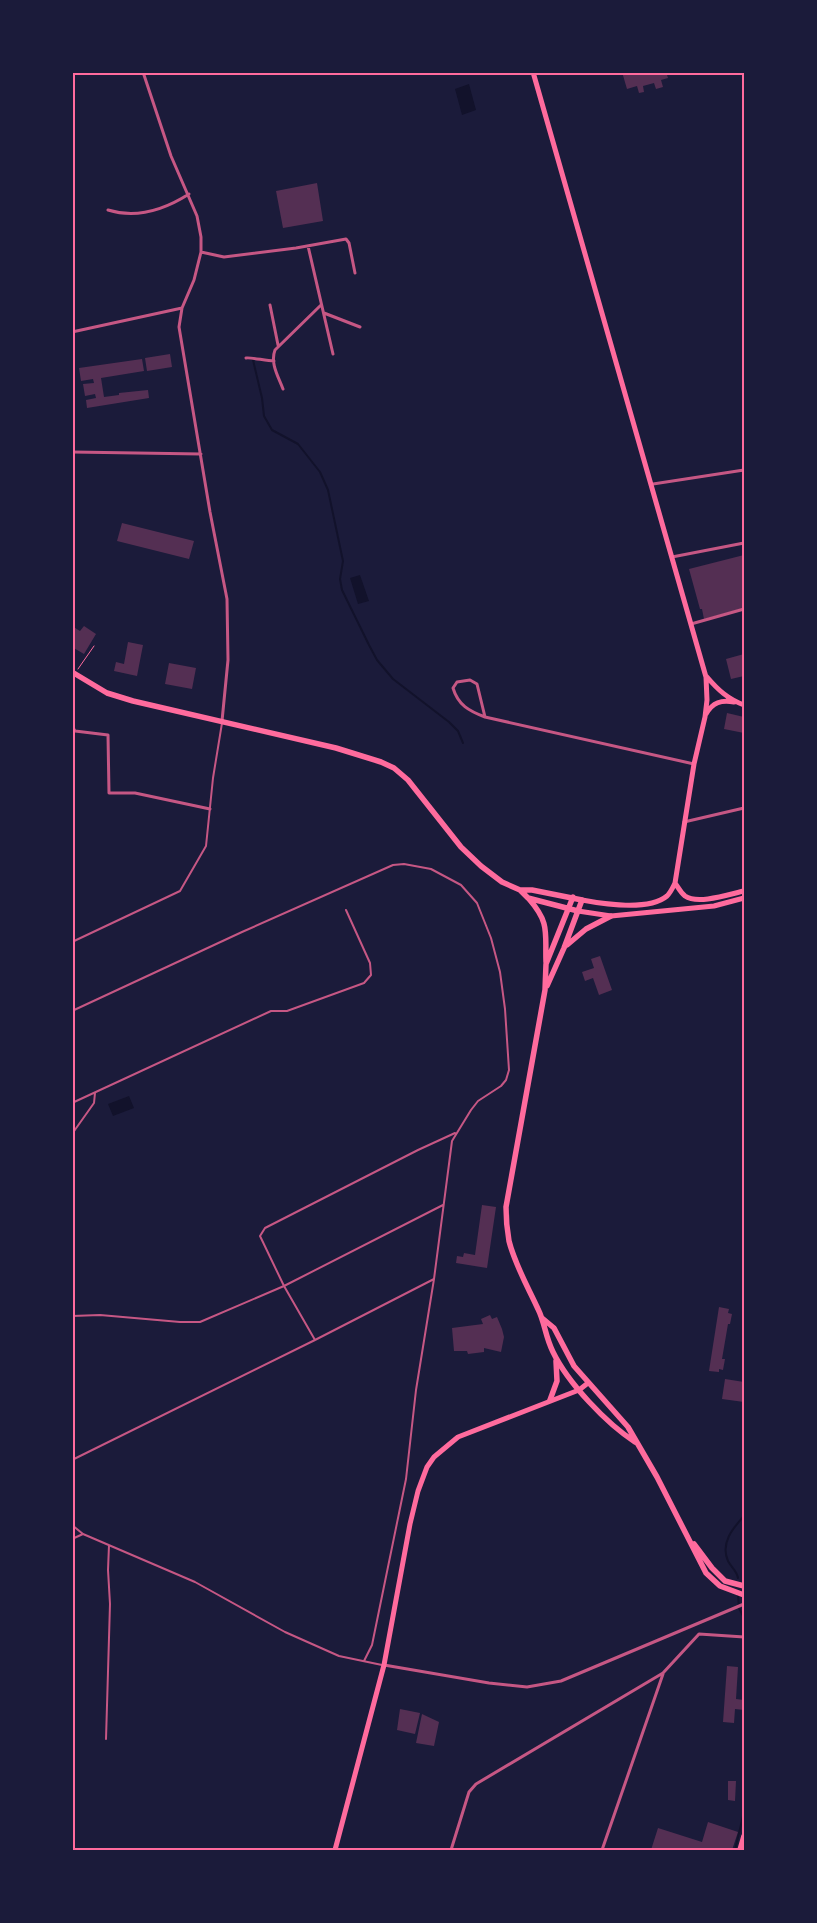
<svg xmlns="http://www.w3.org/2000/svg" width="817" height="1923" viewBox="0 0 817 1923" font-family="'Alegreya Sans',sans-serif">
	<style>
		.water { fill: #12122b }
		.lines { fill: none; stroke-linecap: round; stroke-linejoin: round }
		.stream { stroke: #12122b; stroke-width: 2 }
		.building { fill: #542f53 }
		.path { stroke: #ff6b9d; stroke-width: 1 }
		.service { stroke: #c65784; stroke-width: 2 }
		.minor { stroke: #c65784; stroke-width: 3 }
		.secondary { stroke: #ff6b9d; stroke-width: 5 }
		.primary { stroke: #ff6b9d; stroke-width: 5.5 }
		.neatline { fill: none; stroke: #ff6b9d; stroke-width: 2 }
	</style>
	<rect width="100%" height="100%" fill="#1b1b3a"/>
	<path class="water" d="M469 84 476 110 462 115 455 89Z
		M360 575 369 601 358 604 350 578Z
		M129 1096 134 1108 113 1116 108 1104Z"/>
	<g class="lines">
		<path class="stream" d="M253 360 262 398 264 416 272 430 298 444 320 472 328 490 343 561 340 579 342 590 369 645 377 660 393 679 449 722 458 731 463 743
			M738 1578C737 1571 731 1567 728 1561 720 1543 733 1528 744 1516
			M738 1595 739 1608 744 1618
			M735 1850 744 1812"/>
	</g>
	<path class="building" d="M622 72H666L668 78 661 80 663 87 656 89 654 83 643 86 644 92 639 93 637 86 627 89Z
		M317 183 323 221 283 228 276 191Z
		M170 354 172 367 147 371 145 358Z
		M142 359 144 371 101 378 104 397 119 395V393L148 390 149 398 87 408 86 400 96 398 95 394 85 396 83 384 94 383 93 379 81 381 79 368Z
		M122 523 194 541 189 559 117 541Z
		M744 555V608L704 619 702 609H700L689 569Z
		M72 626 80 631 84 626 96 634 84 654 72 647Z
		M128 642 143 645 137 676 114 671 116 662 124 664Z
		M744 654V676L731 679 726 659Z
		M169 663 196 668 192 689 165 684Z
		M727 713 744 717V733L724 729Z
		M600 956 612 990 599 995 593 978 585 981 582 972 594 968 591 959Z
		M482 1205 496 1207 487 1268 456 1263 457 1256 463 1257 464 1253 475 1255Z
		M719 1307 729 1309 728 1313 732 1314 730 1324H728L722 1359H725L723 1370 719 1369V1372L709 1371Z
		M490 1315 492 1319 497 1317 502 1329 504 1337 501 1352 484 1348V1352L468 1354 467 1351H454L452 1328 483 1324 481 1319Z
		M725 1379 744 1382V1402L722 1399Z
		M727 1666 738 1667 736 1699 744 1700V1710L735 1709 734 1723 723 1722Z
		M400 1709 420 1713 415 1734 397 1730Z
		M422 1714 439 1722 434 1746 416 1743Z
		M728 1781H736L735 1801 728 1800Z
		M708 1822 738 1832 732 1850H651L658 1828 702 1842Z"/>
	<g class="lines">
		<path class="path" d="M78 669 94 646"/>
		<path class="service" d="M72 942 180 891 206 846 213 778 222 723
			M72 1011 242 932 393 865 404 864 431 869 461 885 477 903 491 938 500 972 505 1009 509 1070 506 1080 501 1086 478 1101 471 1110 452 1141 434 1279 416 1390 406 1479 372 1645 364 1661
			M72 1103 271 1011H287L364 983 371 975 370 963 346 910
			M72 1134 94 1103 95 1093
			M72 1316 100 1315 180 1322H200L284 1286 443 1205
			M315 1340 284 1286 260 1236 265 1228 418 1150 455 1133
			M72 1460 315 1340 434 1279
			M72 1525 83 1534 195 1582 285 1632 339 1656 382 1665
			M72 1539 83 1534
			M106 1739 110 1604 108 1570 109 1545"/>
		<path class="minor" d="M143 72 171 156 197 216 201 237V252L194 280 182 308 179 327 210 512 227 599 228 660 222 721
			M108 210C137 219 164 210 189 194
			M308 246 333 354
			M201 252 224 257 296 248 346 239 349 243 355 273
			M270 305 278 345
			M324 313 360 327
			M72 332 182 308
			M246 358C251 357 266 361 274 361
			M283 389C278 376 270 363 275 350L321 305
			M72 452 201 454
			M653 484 744 470
			M672 557 744 543
			M691 624 744 609
			M485 717 477 684 470 680 457 682 453 688C458 705 469 711 485 717L694 764
			M72 726 75 731 108 735 109 793H135L210 809
			M684 822 744 808
			M384 1665 489 1683 527 1687 561 1681 744 1604
			M451 1850 469 1792 476 1784 663 1673 699 1634 744 1637
			M602 1850 663 1674"/>
		<path class="secondary" d="M533 72 706 677 707 700 705 717 694 764 675 883C673 887 671 892 667 896 649 911 603 904 582 900
			M707 677C718 690 728 699 744 705
			M706 714C713 702 721 700 734 702
			M675 883C678 887 680 892 685 896 698 905 730 894 744 891
			M578 911 611 916 714 906 744 898
			M335 1850 384 1665 410 1524 418 1491 427 1467 434 1457 458 1437 579 1390 588 1383"/>
		<path class="primary" d="M72 672 107 693 133 701 336 748 381 762 394 768 408 780 461 847 481 866 502 882 520 890 528 898 578 911
			M520 890H532L582 900 564 948 547 986
			M573 897 546 964 545 990 506 1207C506 1219 507 1230 509 1241 515 1265 528 1287 538 1309 545 1323 545 1336 553 1352 568 1383 606 1423 635 1442
			M529 899C550 923 545 932 546 962
			M567 945 586 929 611 916
			M542 1318 554 1328 574 1366 628 1427 657 1477 706 1573 720 1586 744 1595
			M550 1400 557 1381 556 1361
			M694 1544 712 1568 725 1581 744 1586
			M740 1850 744 1836"/>
	</g>
	<rect width="817" height="1923" fill="none" stroke="#1b1b3a" stroke-width="148"/>
	<rect x="74" y="74" width="669" height="1775" class="neatline"/>
</svg>
